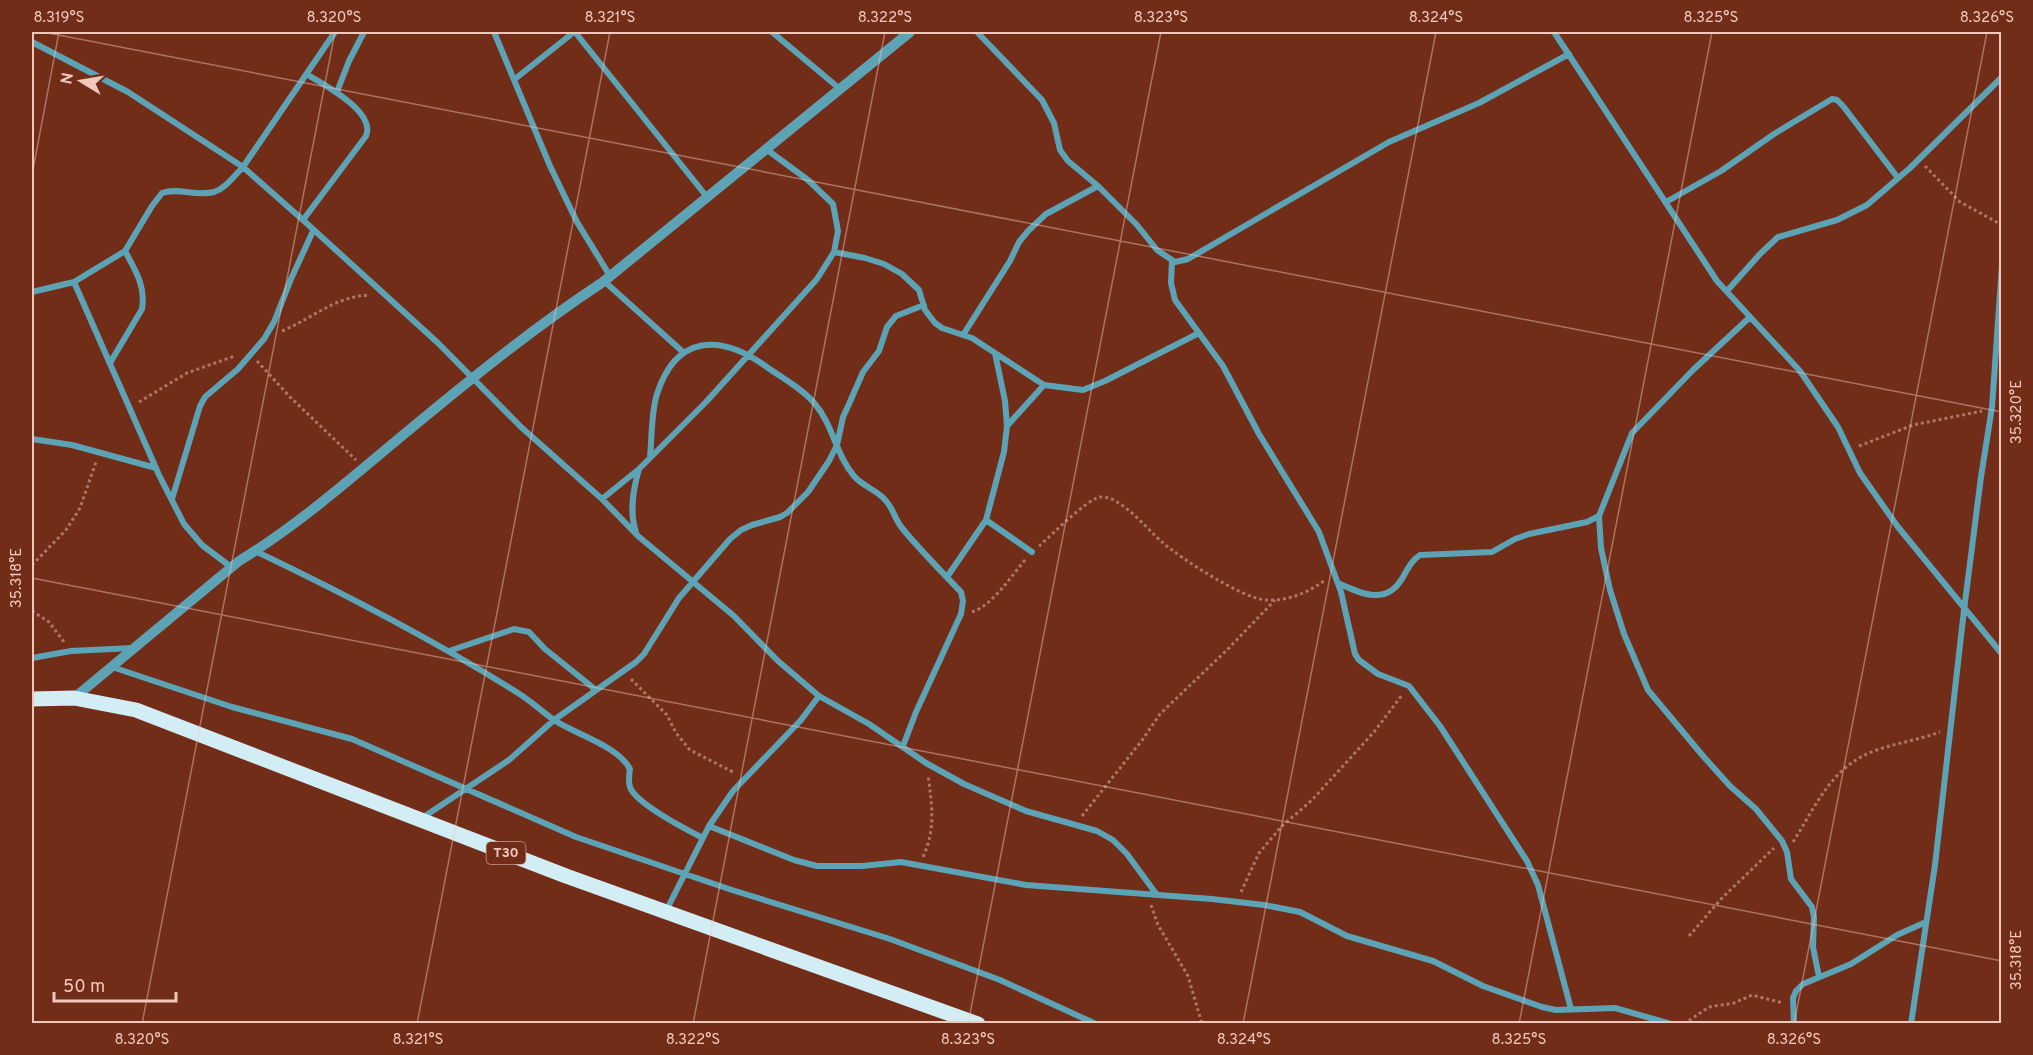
<svg xmlns="http://www.w3.org/2000/svg" width="2033" height="1055" viewBox="0 0 2033 1055" font-family="Overpass,sans-serif">
	<style>
		.lines { fill: none; stroke-linecap: round; stroke-linejoin: round }
		.path { stroke: #ae7565; stroke-width: 3; stroke-dasharray: 3 3; stroke-linecap: butt }
		.minor { stroke: #5ca3b6; stroke-width: 6 }
		.tertiary { stroke: #5ca3b6; stroke-width: 10 }
		.primary { stroke: #d3edf4; stroke-width: 15 }
		.ticks { fill: none; stroke: #f1c7bb; stroke-width: 1.5; stroke-opacity: 0.45 }
		.labels { text-anchor: middle; dominant-baseline: central; stroke-width: 4.5; stroke-linejoin: round; paint-order: stroke }
		.shield { fill: #722d19; stroke: #cb998a; stroke-width: 1.5 }
		.shield-label { font-size: 14px; font-weight: bold; fill: #f1c7bb }
		.neatline { fill: none; stroke: #f1c7bb; stroke-width: 2 }
		.ticks-label { font-size: 15px; text-anchor: middle; fill: #f1c7bb }
	</style>
	<rect width="100%" height="100%" fill="#722d19"/>
	<g class="lines">
		<path class="path" d="M1925 166 1960 202 2002 225
			M282 331C313 318 334 297 369 295
			M257 361 290 397 356 460
			M139 402 187 373 235 356
			M1859 446 1913 425 1982 411
			M1039 546C1051 536 1087 499 1100 497 1120 495 1148 530 1162 542 1180 558 1243 599 1266 600 1288 601 1308 593 1325 580
			M32 565 66 530 80 508 96 462
			M32 611 49 622 64 642
			M972 612C993 605 1011 576 1026 559
			M631 679 667 715 676 733 690 750 735 773
			M1082 816 1143 739 1160 714 1229 648 1275 600
			M1793 842C1816 806 1831 767 1874 751 1895 743 1919 740 1940 732
			M923 857C936 828 932 806 928 775
			M1241 892 1259 853 1281 827 1312 800 1374 732 1402 695
			M1151 905 1158 925 1188 976 1202 1024
			M1689 936 1722 898 1774 848
			M1684 1024 1709 1007 1734 1003 1752 995 1783 1003"/>
		<path class="minor" d="M494 32 550 166 577 222 610 276
			M575 32 707 197
			M772 32 840 89
			M977 32 1042 100 1054 123 1060 150 1068 161 1098 186 1137 225 1157 250 1175 262 1188 259 1389 142 1479 103 1569 54
			M1554 32 1717 281 1800 371 1838 427 1860 473 1898 527 2002 654
			M32 42 128 92 243 167 303 220 438 343 521 427 602 499 638 536 734 616 778 661 819 696 869 724 926 763 964 784 1026 811 1097 831 1113 840 1127 854 1157 895
			M515 79 574 32
			M337 92 349 61 364 32
			M1666 202 1721 171 1774 134 1832 99 1837 100 1843 106 1898 178
			M303 220 366 136C376 112 325 85 308 75
			M834 252 865 258 884 264 902 274 919 290 925 310 935 323 942 328 972 338 1044 385 1083 390 1105 381 1199 333
			M1172 261 1171 283 1175 300 1223 366 1259 434 1319 532 1341 592 1355 654 1359 660 1378 674 1409 686 1440 726 1527 861 1538 885 1571 1009
			M604 281 683 352
			M74 282 159 475 184 524 202 545 231 567
			M1727 291 1760 254 1778 237 1837 220 1867 205 1910 168 2002 77
			M32 292 74 282 125 251 152 206 162 193C178 187 197 197 214 192 226 188 234 176 243 167L335 32
			M963 335 1010 261 1019 242 1028 231 1046 214 1098 186
			M110 363 142 309C146 286 135 270 125 251
			M1007 426 1044 385
			M32 439 72 445 156 468
			M650 457C652 437 651 413 657 394 676 335 719 334 764 365 780 377 802 388 815 404 833 425 836 455 854 476 863 487 878 490 886 501 893 508 895 520 902 528 920 550 941 571 961 592L963 601 961 614 916 712 903 746
			M172 499 200 406 205 397 238 369 264 339 274 322 291 279 313 231
			M602 499 639 469 706 402 817 279 834 252 838 231 833 204 808 180 766 149
			M1599 516 1601 548 1610 590 1624 634 1648 690 1703 756 1730 786 1756 809 1782 841 1787 852 1791 879 1812 907 1814 917 1813 947 1819 977
			M986 520 1032 552
			M636 532C629 512 633 490 639 469
			M255 551C347 595 436 641 521 695 533 703 543 712 554 720 575 734 618 746 630 769 629 775 628 781 630 787 635 803 687 830 703 838
			M947 577 986 520 1004 452 1007 426 1005 401 995 353
			M1338 583C1362 594 1387 606 1403 577 1408 568 1412 560 1420 555L1492 552 1515 539 1529 534 1587 522 1599 516 1632 433 1693 370 1750 317
			M449 651 514 629 529 632 545 649 596 690
			M32 658 71 651 132 648
			M112 667 232 707 352 739 576 837 732 890 890 939 1000 980 1096 1024
			M422 818 509 760 554 720 636 662 644 654 679 598 730 539 741 530 752 525 780 517 787 513 808 492 829 461 837 445 843 417 849 404 863 372 879 351 887 327 896 316 924 305
			M709 826 794 860 817 866H862L901 862 1026 885 1212 899 1264 905 1300 912 1347 936 1433 961 1483 986 1542 1007 1556 1010 1615 1008 1671 1024
			M666 911 709 826 733 791 801 720 819 696
			M1794 1024 1793 998 1796 991 1803 984 1851 964 1897 935 1926 922
			M1911 1024 1935 865 1964 610 1981 477 1992 407 2002 265"/>
		<path class="tertiary" d="M74 698 239 561C297 526 350 479 403 435 467 382 533 328 603 282L910 32"/>
		<path class="primary" d="M32 699 74 698 136 710 566 876 978 1024"/>
	</g>
	<path class="ticks" d="M43 32 2002 412M32 175 59 32M32 578 2002 961M142 1024 335 32M417 1024 610 32M693 1024 885 32M968 1024 1161 32M1243 1024 1436 32M1519 1024 1712 32M1794 1024 1987 32"/>
	<g class="labels">
		<rect class="shield" x="486.5" y="842" width="39" height="22" rx="4.5"/>
		<g class="shield-label">
			<text x="506" y="853">T30</text>
		</g>
	</g>
	<rect width="2033" height="1055" fill="none" stroke="#722d19" stroke-width="66"/>
	<g transform="translate(81 81) rotate(281)" stroke="#722d19" stroke-width="4.5" paint-order="stroke">
	<path d="M0-4.5L10 22L0 15L-10 22Z" fill="#f1c7bb"/>
	<text y="-9" font-size="16" font-weight="bold" text-anchor="middle" fill="#f1c7bb">N</text>
	</g>
	<path d="M54 992v9h122v-9" fill="none" stroke="#f1c7bb" stroke-width="3"/>
	<text x="63" y="992" font-size="18" fill="#f1c7bb" stroke="#722d19" stroke-width="4.5" paint-order="stroke">50 m</text>
	<rect x="33" y="33" width="1967" height="989" class="neatline"/>
	<g class="ticks-label">
		<text x="59" y="22">8.319°S</text>
		<text x="334" y="22">8.320°S</text>
		<text x="610" y="22">8.321°S</text>
		<text x="885" y="22">8.322°S</text>
		<text x="1161" y="22">8.323°S</text>
		<text x="1436" y="22">8.324°S</text>
		<text x="1711" y="22">8.325°S</text>
		<text x="1987" y="22">8.326°S</text>
		<text transform="translate(2016 412) rotate(-90)" y="5">35.320°E</text>
		<text transform="translate(16 578) rotate(-90)" y="5">35.318°E</text>
		<text transform="translate(2016 960) rotate(-90)" y="5">35.318°E</text>
		<text x="142" y="1044">8.320°S</text>
		<text x="418" y="1044">8.321°S</text>
		<text x="693" y="1044">8.322°S</text>
		<text x="968" y="1044">8.323°S</text>
		<text x="1244" y="1044">8.324°S</text>
		<text x="1519" y="1044">8.325°S</text>
		<text x="1794" y="1044">8.326°S</text>
	</g>
</svg>
